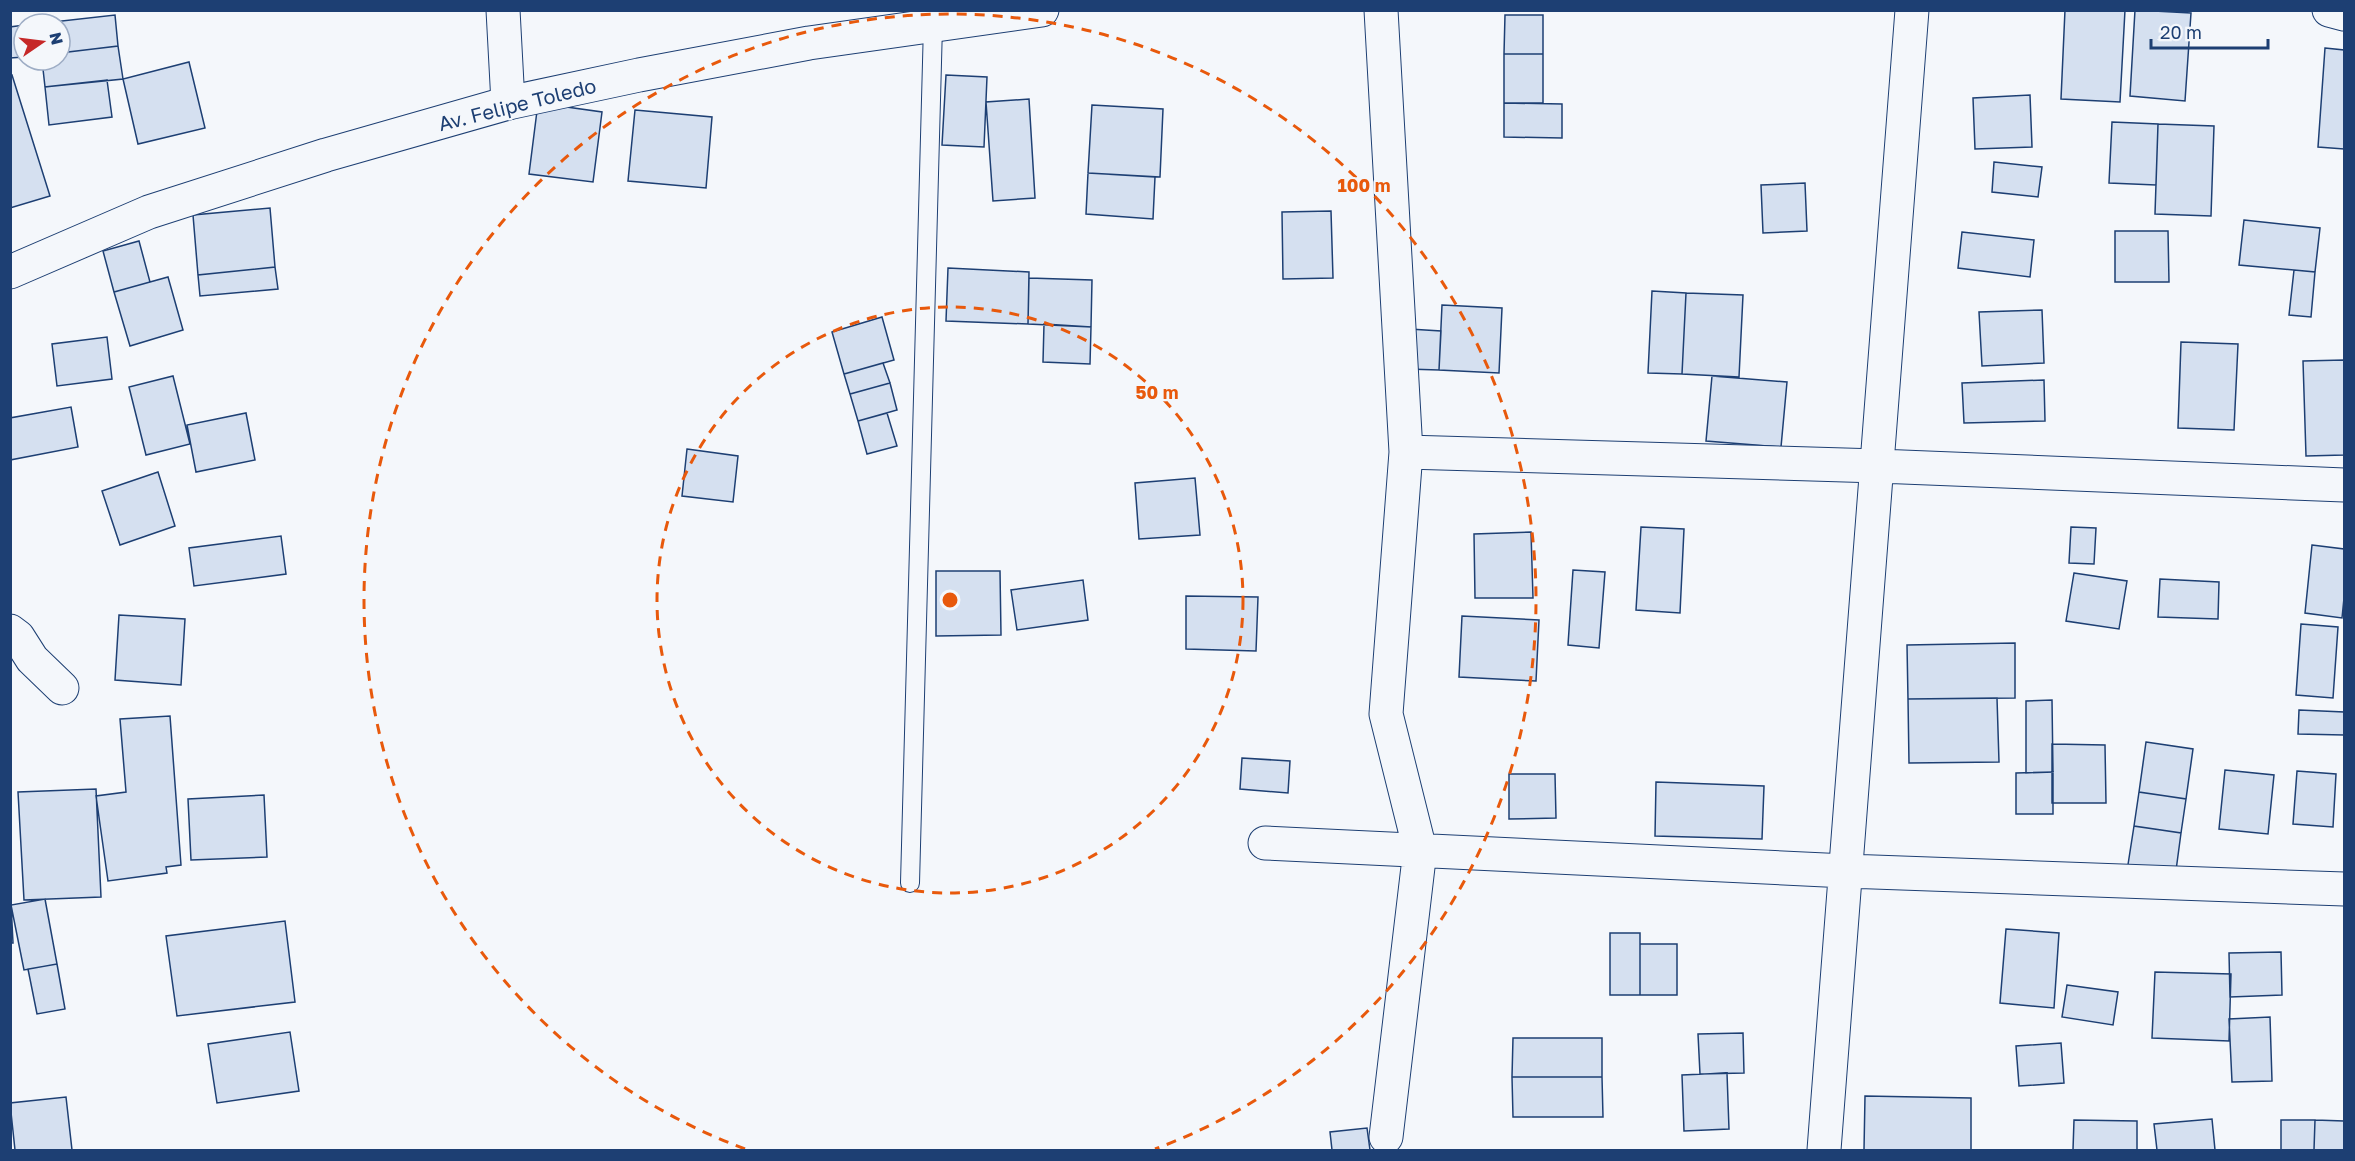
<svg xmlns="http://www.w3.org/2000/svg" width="2355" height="1161" viewBox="0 0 2355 1161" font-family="'Golos Text',sans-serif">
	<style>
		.building { fill: #d5e0f0; stroke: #1d3f73; stroke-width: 1.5 }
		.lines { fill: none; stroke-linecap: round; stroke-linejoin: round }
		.service-casing { stroke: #1d3f73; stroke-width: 20 }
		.minor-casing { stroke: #1d3f73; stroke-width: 35 }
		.secondary-casing { stroke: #1d3f73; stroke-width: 35 }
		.service { stroke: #f4f7fb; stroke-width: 18 }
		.minor { stroke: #f4f7fb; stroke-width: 33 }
		.secondary { stroke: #f4f7fb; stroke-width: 33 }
		.ring { fill: none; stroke: #e8590c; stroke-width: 3; stroke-dasharray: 10 8 }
		.labels { text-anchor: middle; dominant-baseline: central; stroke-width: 4.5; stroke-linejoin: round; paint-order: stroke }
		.street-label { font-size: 20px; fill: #1d3f73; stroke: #f4f7fb }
		.centre { fill: #e8590c; stroke: #f4f7fb; stroke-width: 3 }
		.ring-label { font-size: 18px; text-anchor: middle; font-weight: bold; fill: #e8590c; stroke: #f4f7fb; stroke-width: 4.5; stroke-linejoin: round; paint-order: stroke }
	</style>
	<rect width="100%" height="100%" fill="#f4f7fb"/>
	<path class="building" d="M2065 10H2125L2120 102 2061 99Z
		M2135 10 2191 13 2185 101 2130 96Z
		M115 15 118 46 60 53V24H35Z
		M1505 15H1543V54H1504Z
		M24 25V57L10 58V27Z
		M118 46 123 79 45 87 42 60H60V53Z
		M2325 48 2344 50V149L2318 147Z
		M1504 54H1543V103H1504Z
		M189 62 205 128 138 144 123 79Z
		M12 75 50 196 10 208V76Z
		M946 75 987 77 984 147 942 145Z
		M107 80 112 117 49 125 45 87Z
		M2030 95 2032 147 1975 149 1973 98Z
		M1029 99 1035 198 993 201 986 102Z
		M538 103 602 112 593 182 529 174Z
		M1504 103 1562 104V138L1504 137Z
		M1092 105 1163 109 1160 177 1088 173Z
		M635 110 712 117 706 188 628 181Z
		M2112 122 2158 124 2156 185 2109 183Z
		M2158 124 2214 126 2211 216 2155 214Z
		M1994 162 2042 167 2038 197 1992 192Z
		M1088 173 1155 177 1153 219 1086 214Z
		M1805 183 1807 231 1763 233 1761 185Z
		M270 208 275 267 198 275 193 215Z
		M1331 211 1333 278 1283 279 1282 212Z
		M2244 220 2320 228 2315 272 2239 265Z
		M2115 231H2168L2169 282H2115Z
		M1962 232 2034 240 2030 277 1958 268Z
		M139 241 150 282 114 292 103 251Z
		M275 267 278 289 200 296 198 275Z
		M948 268 1029 272 1028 324 946 321Z
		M2294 270 2315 272 2311 317 2289 315Z
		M168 277 183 330 130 346 114 292Z
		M1029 278 1092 280 1091 327 1028 324Z
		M1652 291 1686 293 1682 374 1648 373Z
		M1686 293 1743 295 1739 377 1682 374Z
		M1442 305 1502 308 1499 373 1439 370Z
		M2042 310 2044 363 1982 366 1979 312Z
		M882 317 894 360 844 374 832 332Z
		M1044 324 1091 327 1090 364 1043 362Z
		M1409 329 1441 331 1439 370 1407 369Z
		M107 337 112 379 57 386 52 344Z
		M2181 342 2238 344 2234 430 2178 428Z
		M2344 360V455L2306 456 2303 361Z
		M883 363 890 383 850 394 844 374Z
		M173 376 190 444 146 455 129 387Z
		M1712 376 1787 382 1781 447 1706 441Z
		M2044 380 2045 421 1964 423 1962 383Z
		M890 383 897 410 858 421 850 394Z
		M71 407 78 447 10 460V418Z
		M246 413 255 460 196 472 187 425Z
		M887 413 897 446 867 454 858 421Z
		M687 449 738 456 733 502 682 496Z
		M158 472 175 526 120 545 102 491Z
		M1195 478 1200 535 1139 539 1135 483Z
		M1641 527 1684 529 1680 613 1636 610Z
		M2071 527 2096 528 2094 564 2069 563Z
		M1531 532 1533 598H1475L1474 534Z
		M281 536 286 574 194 586 189 548Z
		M2312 545 2344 549V598L2342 618 2305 613Z
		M1573 570 1605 572 1599 648 1568 645Z
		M936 571H1000L1001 635 936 636Z
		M2074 573 2127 581 2119 629 2066 621Z
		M2160 579 2219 582 2218 619 2158 617Z
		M1083 580 1088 620 1017 630 1011 590Z
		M1186 596 1258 597 1256 651 1186 649Z
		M119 615 185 619 181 685 115 680Z
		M1462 616 1539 620 1536 681 1459 677Z
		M2301 624 2338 627 2333 698 2296 695Z
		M2015 643V698L1908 699 1907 645Z
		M1997 698 1999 762 1909 763 1908 699Z
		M2052 700 2053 772 2026 773V701Z
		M2299 710 2344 712V735L2298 734Z
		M170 716 181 865 166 867 167 873 108 881 96 796 126 792 120 719Z
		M2146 742 2193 749 2186 799 2139 792Z
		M2052 744 2105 745 2106 803H2052Z
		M1242 758 1290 761 1288 793 1240 789Z
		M2225 770 2274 775 2268 834 2219 829Z
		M2297 771 2336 774 2333 827 2293 824Z
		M2053 772V814H2016V773Z
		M1509 774H1555L1556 818 1509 819Z
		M1656 782 1764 786 1762 839 1655 836Z
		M96 789 101 897 24 900 18 792Z
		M2139 792 2186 799 2181 833 2134 826Z
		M264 795 267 857 191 860 188 799Z
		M2134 826 2181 833 2175 878 2127 871Z
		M10 882 13 943H10Z
		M45 899 57 964 24 970 11 905Z
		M285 921 295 1002 177 1016 166 936Z
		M2006 929 2059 933 2054 1008 2000 1003Z
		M1610 933H1640V995H1610Z
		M1640 944H1677V995H1640Z
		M2281 952 2282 995 2230 997 2229 953Z
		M57 964 65 1009 37 1014 28 969Z
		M2155 972 2231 974 2229 1041 2152 1038Z
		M2067 985 2118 992 2113 1025 2062 1017Z
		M2270 1017 2272 1081 2232 1082 2229 1019Z
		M290 1032 299 1091 217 1103 208 1044Z
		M1743 1033 1744 1073 1700 1074 1698 1034Z
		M1513 1038H1602V1077H1512Z
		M2061 1043 2064 1083 2019 1086 2016 1046Z
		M1727 1073 1729 1129 1684 1131 1682 1075Z
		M1512 1077H1602L1603 1117H1513Z
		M1865 1096 1971 1098V1150H1864Z
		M66 1097 72 1150H15L10 1103Z
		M2212 1119 2215 1150H2157L2154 1124Z
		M2074 1120 2137 1121V1150H2073Z
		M2281 1120H2315L2314 1150H2281Z
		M2315 1120 2344 1121V1150H2314Z
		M1367 1128 1370 1150H1332L1330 1132Z"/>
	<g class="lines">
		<g class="service-casing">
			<path id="service" d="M910 883 933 25"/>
		</g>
		<g class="minor-casing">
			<path id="minor" d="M503 10 508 103
				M1381 10 1406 452 1386 714 1420 850 1386 1137
				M1406 452 1878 466 2344 485
				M10 631 18 637 32 659 62 688
				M1265 843 1846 871 2344 889
				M1824 1150 1912 10"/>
		</g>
		<g class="secondary-casing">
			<path id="secondary" d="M2329 10 2344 14
				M10 272 149 212 326 155 508 103 639 75 809 43 1042 10"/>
		</g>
		<use href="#service" class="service"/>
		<use href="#minor" class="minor"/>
		<use href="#secondary" class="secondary"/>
	</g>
	<g class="ring">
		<circle cx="950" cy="600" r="293"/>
		<path d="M745 1149A586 586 0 1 1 1155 1149"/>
	</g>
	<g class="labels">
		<g class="street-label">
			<text transform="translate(517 104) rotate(-14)">Av. Felipe Toledo</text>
		</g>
	</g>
	<circle cx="950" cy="600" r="9" class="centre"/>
	<g class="ring-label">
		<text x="1364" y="192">100 m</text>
		<text x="1157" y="399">50 m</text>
	</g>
	<rect width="2355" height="1161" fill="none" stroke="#1d3f73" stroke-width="24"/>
	<g transform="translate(42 42) rotate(76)"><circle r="28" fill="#f4f7fb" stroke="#9eadc5" stroke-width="1.5"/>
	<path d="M0-4.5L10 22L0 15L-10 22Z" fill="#c62828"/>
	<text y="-9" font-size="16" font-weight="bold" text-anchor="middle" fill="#1d3f73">N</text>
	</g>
	<path d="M2151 39v9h117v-9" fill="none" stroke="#1d3f73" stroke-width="3"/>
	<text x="2160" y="39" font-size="18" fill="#1d3f73" stroke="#f4f7fb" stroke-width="4.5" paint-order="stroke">20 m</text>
</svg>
